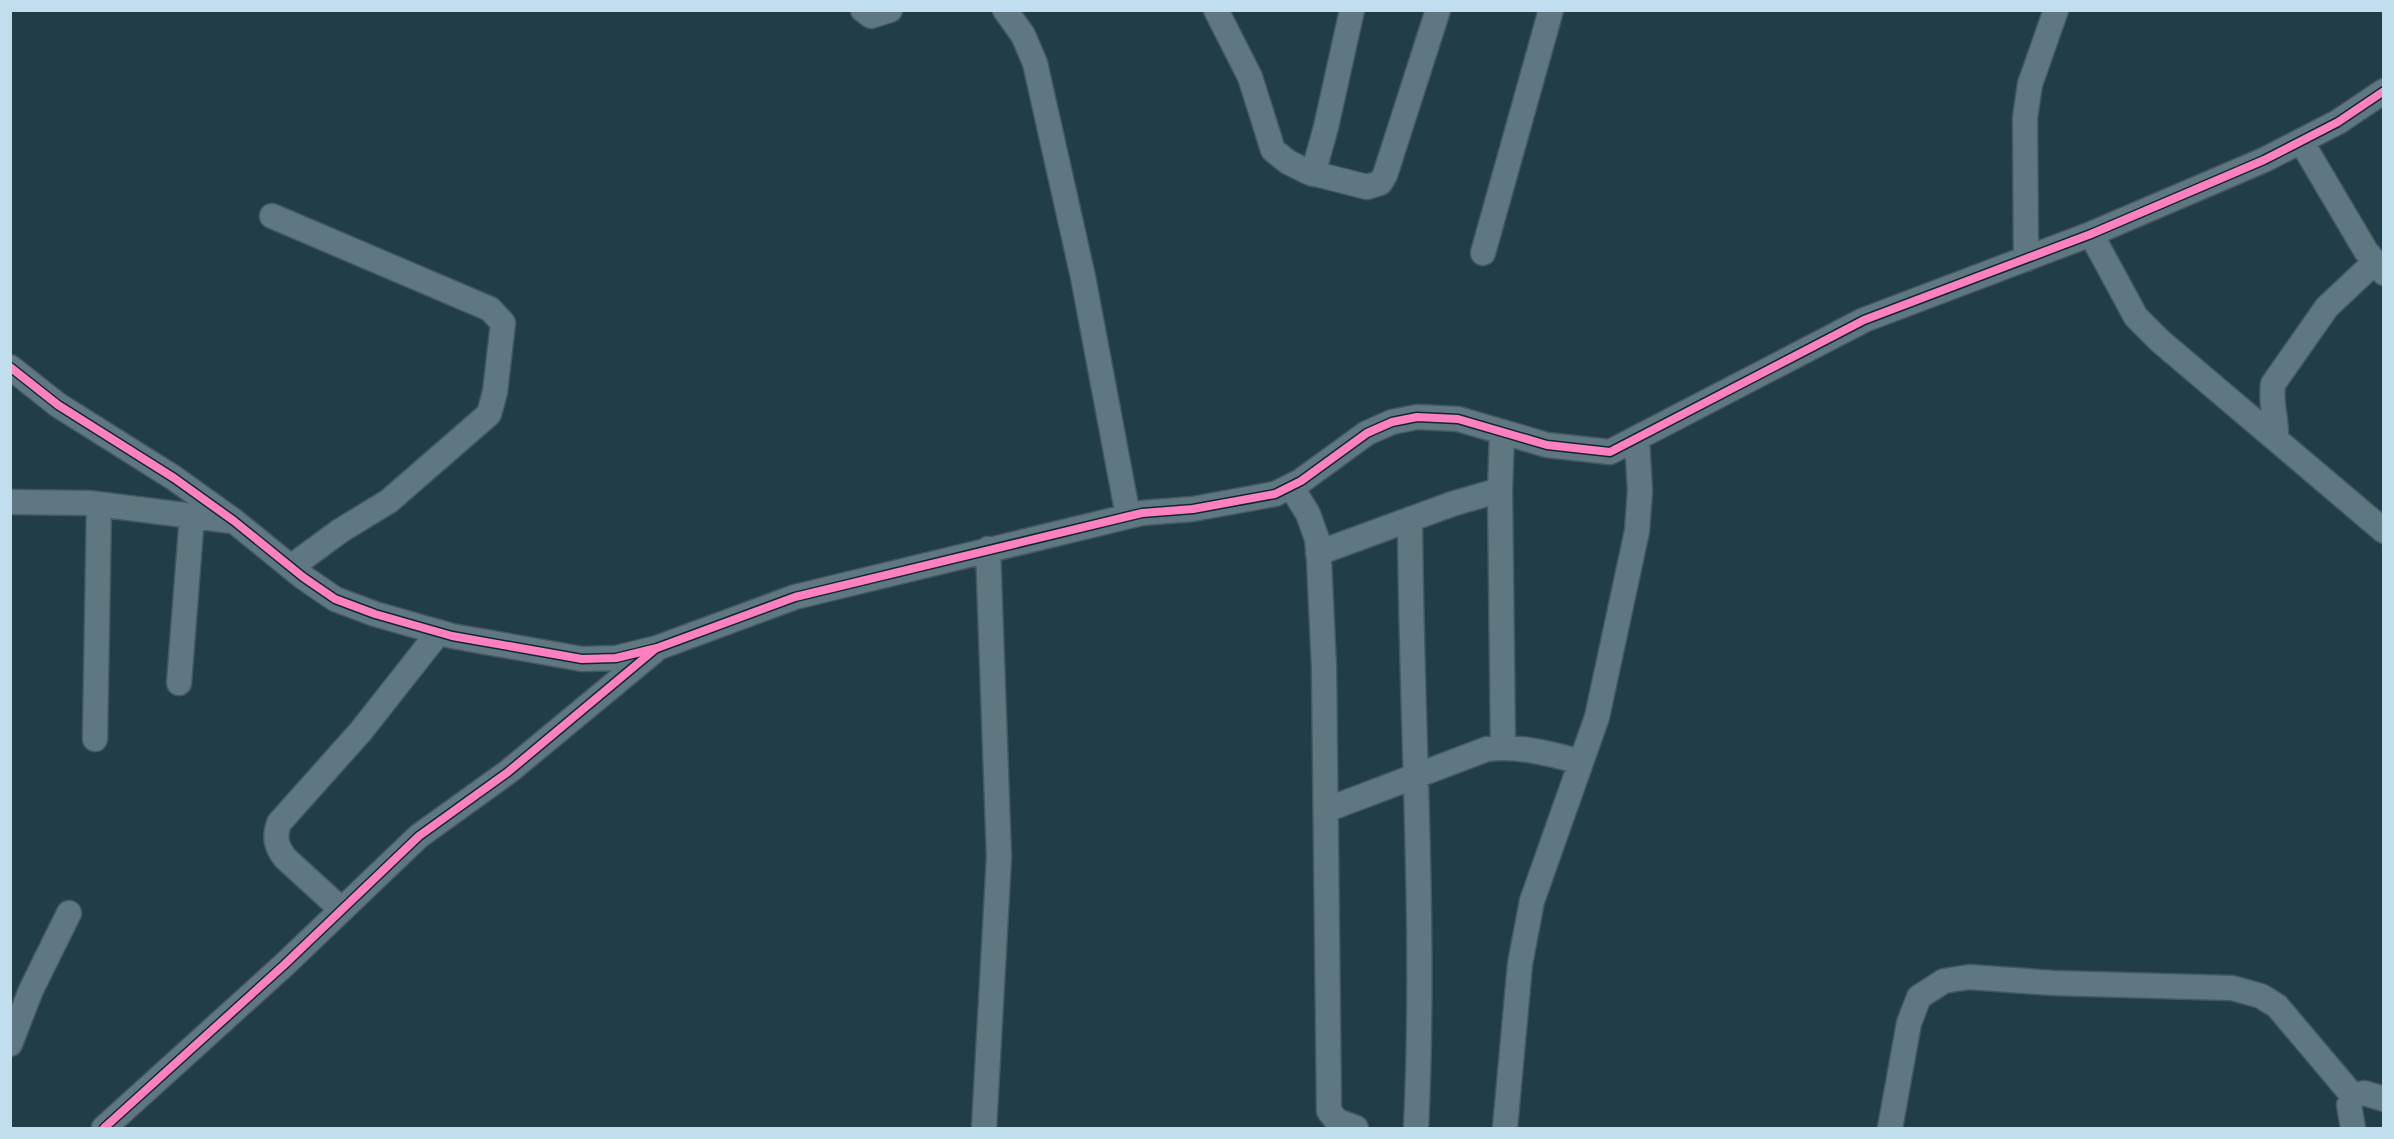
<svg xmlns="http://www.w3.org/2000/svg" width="2394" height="1139" viewBox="0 0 2394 1139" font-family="'PT Serif',serif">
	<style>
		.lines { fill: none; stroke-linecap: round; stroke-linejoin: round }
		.minor-casing { stroke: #435861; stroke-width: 27 }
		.minor { stroke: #5f7781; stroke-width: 24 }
		.cycleway-casing { stroke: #0d2833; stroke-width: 11 }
		.cycleway { stroke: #ff80c0; stroke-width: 8 }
	</style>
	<rect width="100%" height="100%" fill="#213d48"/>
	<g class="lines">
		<g class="minor-casing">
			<path id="minor" d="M863 10 871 16 890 10
				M1005 10 1023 35 1035 63 1083 277 1128 516
				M1216 10 1250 77 1273 150 1288 162 1308 172 1367 187 1380 183 1385 175 1438 10
				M2301 141 2366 251 2384 273
				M1313 174 1326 127 1352 10
				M272 216 490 309 503 323 495 392 489 414 389 501 340 531 291 567
				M2091 234 2136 317 2160 341 2384 531
				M1483 253 1551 10
				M2026 259 2025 118 2030 84 2056 10
				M10 367 58 405 174 478 234 521 303 577 335 599 375 614 452 636 582 659 616 658 657 648 795 597 1142 513 1193 509 1275 494 1301 481 1367 433 1392 422 1417 417 1458 419 1547 445 1610 452 1864 320 2091 234 2264 160 2338 122 2384 91
				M1502 432 1500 490 1503 747
				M2276 439C2277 420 2270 403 2273 384L2327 307 2375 262
				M1291 486 1308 514 1317 539 1319 560 1324 668 1329 1111 1337 1121 1356 1128
				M10 502 89 503 232 521
				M1410 519C1411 722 1426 925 1416 1128
				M1318 553 1452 504 1500 490
				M179 683 192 516
				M95 739 99 505
				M1326 810 1487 749C1519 745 1550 754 1581 762
				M342 910 285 858C276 846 274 837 279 823L361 731 439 632
				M10 1044 31 990 69 913
				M104 1128 284 965 419 836 508 772 653 652
				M984 1128 999 857 988 549
				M1505 1128 1520 964 1532 901 1597 717 1637 531 1640 491 1637 439
				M1890 1128 1909 1023 1919 997 1944 981 1969 977 2053 983 2232 988 2261 996 2277 1006 2353 1096
				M2353 1128 2349 1105 2353 1096 2364 1093 2384 1099"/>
		</g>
		<use href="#minor" class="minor"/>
		<g class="cycleway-casing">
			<path id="cycleway" d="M10 367 58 405 174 478 234 521 303 577 335 599 375 614 452 636 582 659 616 658 657 648 795 597 1142 513 1193 509 1275 494 1301 481 1367 433 1392 422 1417 417 1458 419 1547 445 1610 452 1864 320 2091 234 2264 160 2338 122 2384 91
				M104 1128 284 965 419 836 508 772 654 650"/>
		</g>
		<use href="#cycleway" class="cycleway"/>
	</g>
	<rect width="2394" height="1139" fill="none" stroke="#c0deee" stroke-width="24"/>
</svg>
